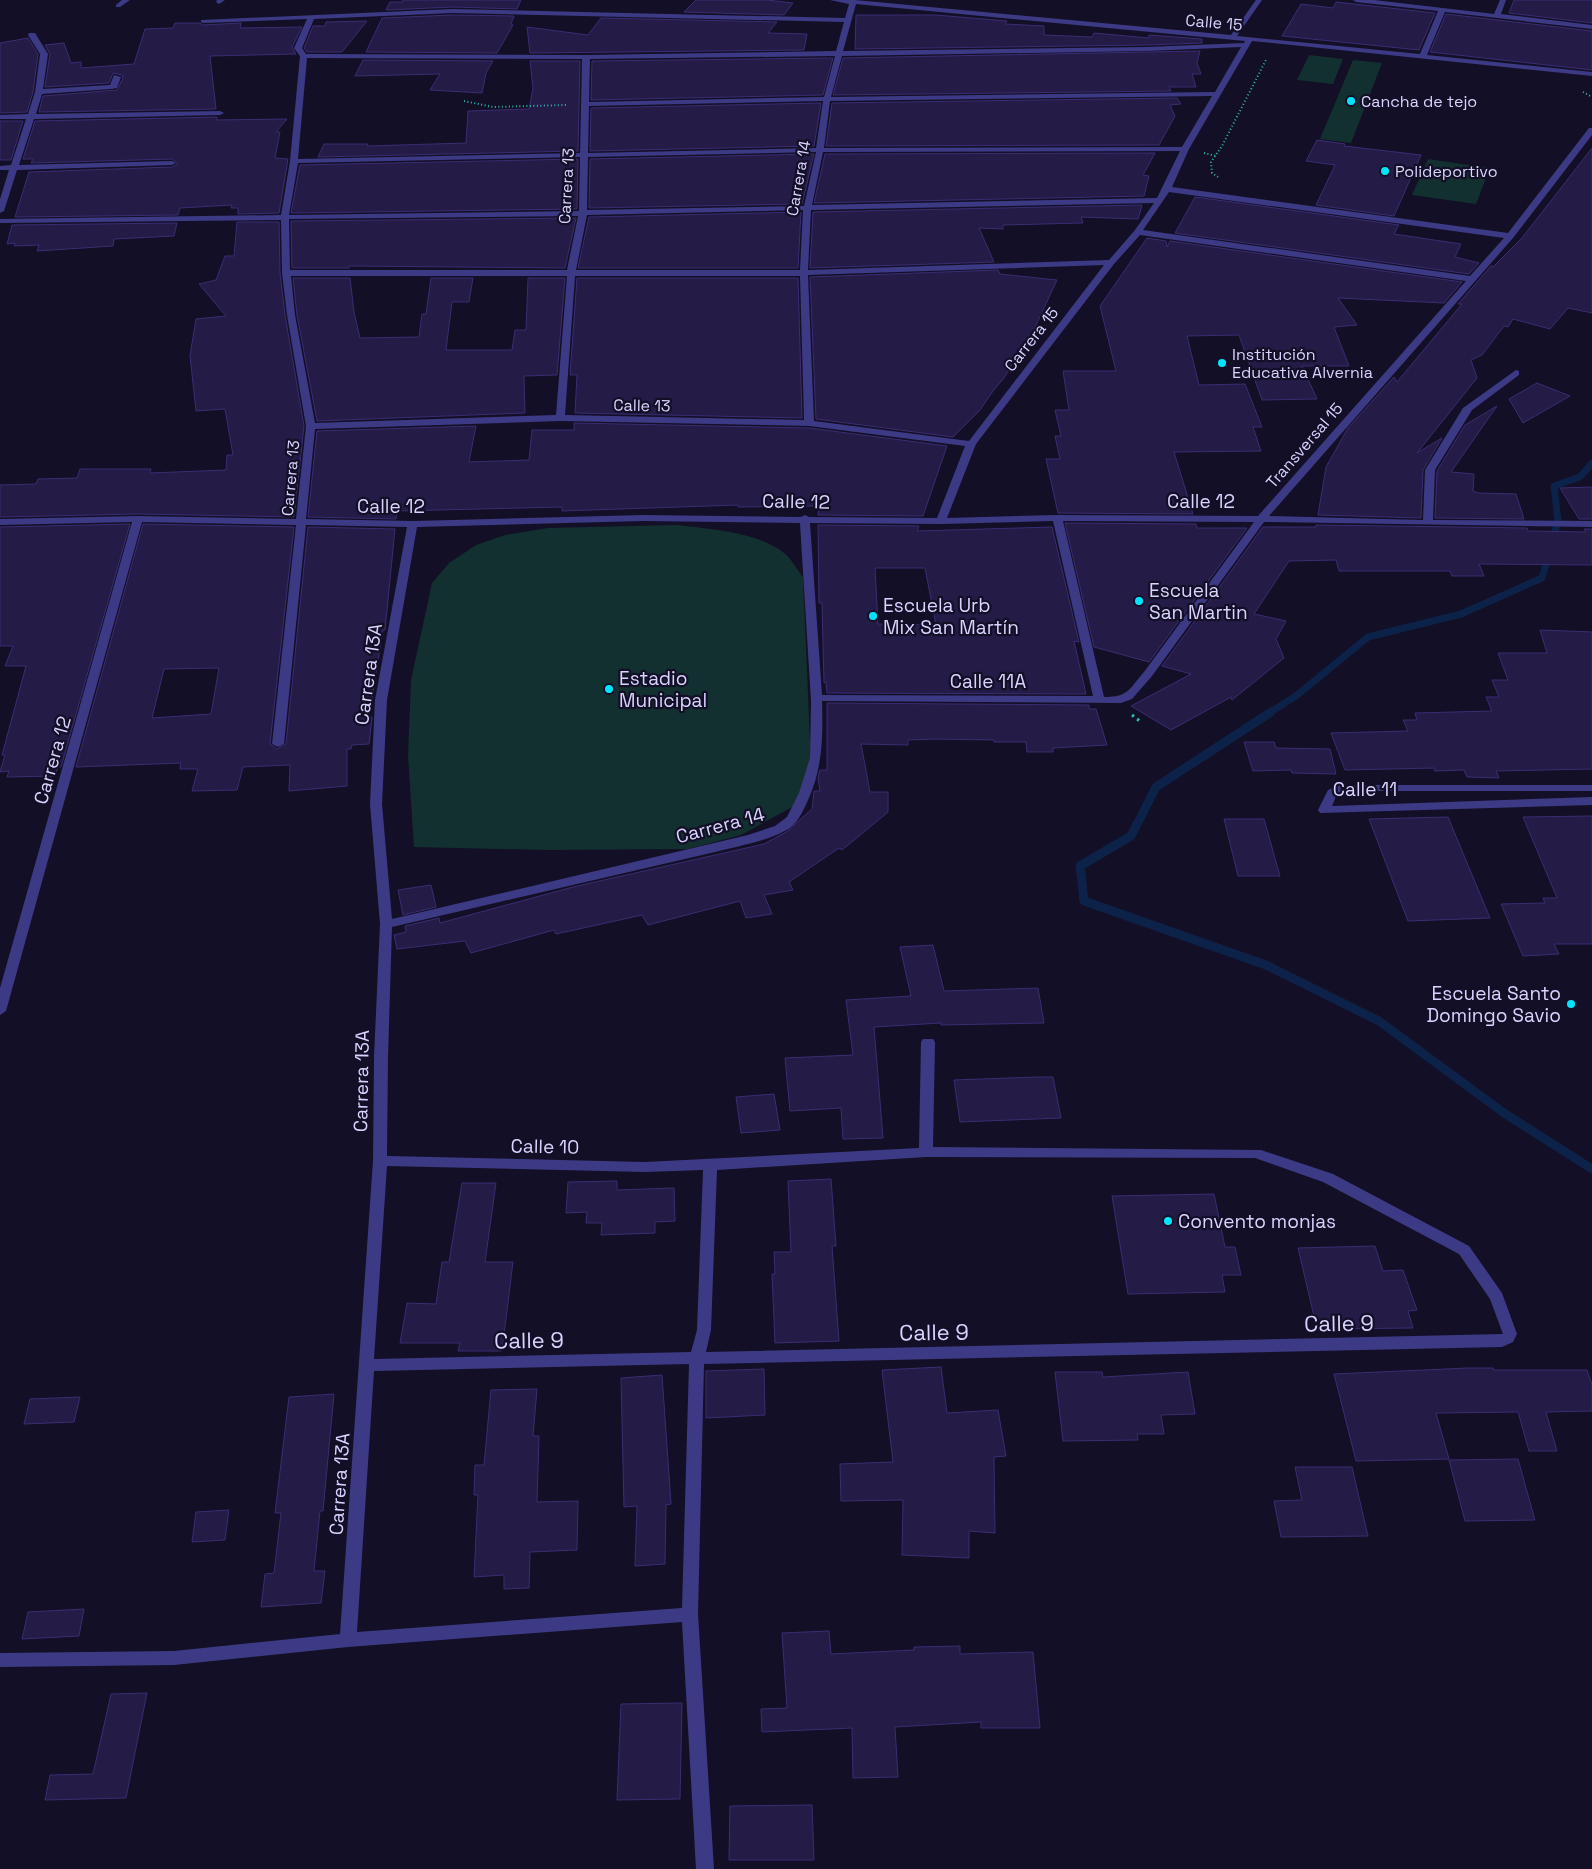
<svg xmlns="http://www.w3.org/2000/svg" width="1592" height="1869" font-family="'Space Grotesk',sans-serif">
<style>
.green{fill:#12302f}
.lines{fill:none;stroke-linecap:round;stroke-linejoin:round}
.stream-far1{stroke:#0c2248;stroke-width:7}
.stream{stroke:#0c2248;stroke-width:9}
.building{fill:#241b47;stroke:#3b2d73;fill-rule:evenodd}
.path-far1{stroke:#2fb8b0;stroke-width:2;stroke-dasharray:1 2.5;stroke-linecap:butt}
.path{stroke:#2fb8b0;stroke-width:3;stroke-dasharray:2.5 4;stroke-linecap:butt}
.minor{fill:#3d3a85;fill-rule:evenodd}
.poi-dot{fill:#00e5ff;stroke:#130f26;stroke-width:2}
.labels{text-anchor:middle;stroke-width:4.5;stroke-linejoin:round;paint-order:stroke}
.far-street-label{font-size:16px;fill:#d9d4ff;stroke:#130f26}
.far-poi-label{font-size:16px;fill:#d9d4ff;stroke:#130f26;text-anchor:start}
.street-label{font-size:19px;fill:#d9d4ff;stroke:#130f26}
.poi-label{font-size:19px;fill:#d9d4ff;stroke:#130f26;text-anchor:start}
.near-street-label{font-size:22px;fill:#d9d4ff;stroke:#130f26}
</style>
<rect width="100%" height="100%" fill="#130f26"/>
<g class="green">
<path d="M 1309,55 L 1343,59 L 1333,84 L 1297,80 Z"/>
<path d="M 1353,60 L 1382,63 L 1351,143 L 1320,139 Z"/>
<path d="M 1428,159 L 1490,168 L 1476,204 L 1412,195 Z"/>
<path d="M 677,525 C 709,529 758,532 784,553 C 792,559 797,570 803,577 L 811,765 L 796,805 L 741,835 L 688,849 L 548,850 L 414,847 L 408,755 L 411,680 L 432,583 L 449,563 L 476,545 L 505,535 L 548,528 Z"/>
</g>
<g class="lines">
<g class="stream-far1">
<path d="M 1552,542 L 1558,521 L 1554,486 L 1580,477 L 1592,463"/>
<path d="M 1269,713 L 1296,696 L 1368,637 L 1461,614 L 1542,578 L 1549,554"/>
</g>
<path class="stream" d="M 1271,712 L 1156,787 L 1131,836 L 1080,866 L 1084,901 L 1266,965 L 1379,1021 L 1504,1113 L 1592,1169"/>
</g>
<g class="building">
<path d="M 403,0 L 521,0 L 517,9 L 453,7 L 386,10 L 390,2 L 403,2 Z"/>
<path d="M 696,0 L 767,0 L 793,3 L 784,15 L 684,12 Z"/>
<path d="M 1514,0 L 1592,0 L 1592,23 L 1509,13 Z"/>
<path d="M 1336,2 L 1435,13 L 1419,50 L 1282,36 L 1301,4 L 1333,8 Z"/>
<path d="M 1446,14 L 1592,31 L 1592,70 L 1430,52 Z"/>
<path d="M 453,15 L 514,16 L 511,24 L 513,25 L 497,53 L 366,52 L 382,18 Z"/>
<path d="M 856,15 L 936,15 L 1007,21 L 1005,24 L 1044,26 L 1044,35 L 1092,37 L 1094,33 L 1149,38 L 1149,35 L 1202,39 L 1202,43 L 1147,45 L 855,49 Z"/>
<path d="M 601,18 L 777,22 L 768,33 L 807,34 L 804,50 L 530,53 L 527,27 L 588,35 Z"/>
<path d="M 367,21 L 342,52 L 307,52 L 304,48 L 313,26 L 325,26 L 326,22 Z"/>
<path d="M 175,23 L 200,23 L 203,25 L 241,23 L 240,28 L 302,27 L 292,47 L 296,54 L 210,56 L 216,109 L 39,112 L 43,96 L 117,90 L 123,78 L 122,75 L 113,73 L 109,83 L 45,87 L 50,54 L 45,45 L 64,43 L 71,63 L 81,62 L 81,68 L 134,64 L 145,29 L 173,28 Z"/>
<path d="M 28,38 L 38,54 L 33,92 L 27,112 L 0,113 L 0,43 Z"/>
<path d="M 1200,51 L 1197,63 L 1201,74 L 1192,74 L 1196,87 L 1169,87 L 1171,91 L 833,95 L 843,58 Z"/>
<path d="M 833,58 L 823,95 L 591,100 L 592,61 Z"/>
<path d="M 363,60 L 493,61 L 486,73 L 482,93 L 430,90 L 440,74 L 355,76 Z"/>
<path d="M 530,61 L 580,61 L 578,151 L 318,157 L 324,144 L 368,144 L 367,146 L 466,143 L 468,111 L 529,109 L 533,88 Z"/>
<path d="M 1177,98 L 1181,104 L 1170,105 L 1175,116 L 1159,145 L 826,146 L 832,103 Z"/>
<path d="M 821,103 L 814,146 L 590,151 L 591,108 Z"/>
<path d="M 217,117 L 217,120 L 287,119 L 276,132 L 280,132 L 275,158 L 288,159 L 279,213 L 238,214 L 238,208 L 231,208 L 232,205 L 180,208 L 178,215 L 15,217 L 29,172 L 172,167 L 178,164 L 172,159 L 31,163 L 33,159 L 23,159 L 35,121 Z"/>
<path d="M 0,121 L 23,121 L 11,160 L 0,160 Z"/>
<path d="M 1317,140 L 1345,144 L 1344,146 L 1421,155 L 1394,216 L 1316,205 L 1335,165 L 1306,161 Z"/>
<path d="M 1592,148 L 1592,313 L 1568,308 L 1550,329 L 1513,319 L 1508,327 L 1504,326 L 1482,355 L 1471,360 L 1477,378 L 1417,453 L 1442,438 L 1423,470 L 1421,518 L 1318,515 L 1326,467 L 1348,428 L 1394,377 L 1397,382 L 1462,304 L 1458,304 L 1491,266 L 1493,267 L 1522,238 Z"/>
<path d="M 1155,153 L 1143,175 L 1149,176 L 1144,196 L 814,203 L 825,154 Z"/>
<path d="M 814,154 L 802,204 L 589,208 L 590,159 Z"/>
<path d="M 578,159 L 577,209 L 291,213 L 300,165 Z"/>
<path d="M 1195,197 L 1399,225 L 1394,234 L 1461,244 L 1455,257 L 1479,263 L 1469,274 L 1175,233 Z"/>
<path d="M 1142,205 L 1138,219 L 1081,217 L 1083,223 L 1003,225 L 1003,229 L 979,228 L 994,262 L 810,268 L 813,212 Z"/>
<path d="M 801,212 L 798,268 L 578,268 L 589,217 Z"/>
<path d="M 576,218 L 565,268 L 349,266 L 349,268 L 292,268 L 291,221 Z"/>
<path d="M 237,222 L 279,222 L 280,273 L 285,315 L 304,426 L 294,517 L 138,514 L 0,517 L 0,485 L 36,484 L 38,479 L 77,478 L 80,469 L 151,469 L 150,473 L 226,470 L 227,455 L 233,455 L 225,409 L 196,411 L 190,356 L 196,319 L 226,316 L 199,284 L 216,280 L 225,256 L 234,256 Z"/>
<path d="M 177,223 L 174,236 L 114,239 L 113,246 L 37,251 L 39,245 L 14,246 L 15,243 L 7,244 L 12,225 Z"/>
<path d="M 1147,238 L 1166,241 L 1167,247 L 1170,241 L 1462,282 L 1444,303 L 1338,298 L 1357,325 L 1334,327 L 1349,366 L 1302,366 L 1317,399 L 1262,400 L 1239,335 L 1187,336 L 1199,385 L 1245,384 L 1262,427 L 1253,427 L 1261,451 L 1174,452 L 1193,514 L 1058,513 L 1046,459 L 1060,459 L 1055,436 L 1061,436 L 1055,410 L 1069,410 L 1063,371 L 1116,371 L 1100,306 Z"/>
<path d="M 998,270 L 1000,274 L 1057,280 L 1025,349 L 1021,349 L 1004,378 L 993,391 L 980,410 L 953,437 L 816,419 L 810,277 Z"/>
<path d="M 293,278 L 350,278 L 354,312 L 360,338 L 419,337 L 422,314 L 426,314 L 431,278 L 473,278 L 469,302 L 452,302 L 446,350 L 512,350 L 515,330 L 526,330 L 528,278 L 565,278 L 557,375 L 524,376 L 525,413 L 317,421 L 297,315 Z"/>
<path d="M 577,278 L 798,278 L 802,418 L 575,413 L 577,375 L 570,375 Z"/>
<path d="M 1537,383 L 1570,396 L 1523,423 L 1509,399 Z"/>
<path d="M 1497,406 L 1451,472 L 1474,474 L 1473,491 L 1478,493 L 1516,494 L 1524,519 L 1435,518 L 1437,471 L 1465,425 Z"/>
<path d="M 574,423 L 809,428 L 947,446 L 923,516 L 818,515 L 819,506 L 738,507 L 738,505 L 562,511 L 562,507 L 397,511 L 396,519 L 308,517 L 317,431 L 476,426 L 469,462 L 529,460 L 532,430 L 574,430 Z"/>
<path d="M 1592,487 L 1592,519 L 1579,519 L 1560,488 Z"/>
<path d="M 1065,523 L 1196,524 L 1197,528 L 1247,528 L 1149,662 L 1094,647 Z"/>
<path d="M 130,524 L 61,767 L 58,767 L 55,776 L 7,777 L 9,771 L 0,772 L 5,755 L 2,755 L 26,666 L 5,666 L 13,646 L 0,646 L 0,527 Z"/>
<path d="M 143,524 L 294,527 L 270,744 L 277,749 L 286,744 L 308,527 L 395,529 L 385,630 L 383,630 L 369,717 L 372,717 L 369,744 L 352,745 L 351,749 L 347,749 L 347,786 L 289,791 L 290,765 L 243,767 L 237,790 L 192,791 L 198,769 L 180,769 L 181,763 L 76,767 ZM 219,668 L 211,714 L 152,718 L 164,669 Z"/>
<path d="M 818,525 L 919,526 L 917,531 L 1052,527 L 1079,642 L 1074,641 L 1086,694 L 827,693 L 826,682 L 824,683 L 822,603 L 819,603 ZM 875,568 L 925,568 L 936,625 L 878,624 Z"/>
<path d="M 1316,525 L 1527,528 L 1528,531 L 1586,532 L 1584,529 L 1592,529 L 1592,565 L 1479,564 L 1484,576 L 1452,576 L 1450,571 L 1339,571 L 1336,560 L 1289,561 L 1254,614 L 1286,621 L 1276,639 L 1284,658 L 1232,700 L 1231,697 L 1171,730 L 1131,706 L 1191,674 L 1162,666 L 1263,527 L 1316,527 Z"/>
<path d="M 1540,630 L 1592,632 L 1592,769 L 1496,771 L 1499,778 L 1467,777 L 1464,770 L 1435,771 L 1434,768 L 1345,770 L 1331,733 L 1408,731 L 1403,720 L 1417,720 L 1415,713 L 1492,711 L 1486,697 L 1499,697 L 1492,680 L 1508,680 L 1498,653 L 1547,653 Z"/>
<path d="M 827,703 L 1089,705 L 1089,709 L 1096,709 L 1107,745 L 1053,748 L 1053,752 L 1027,752 L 1026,742 L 994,742 L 994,740 L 935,739 L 908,740 L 908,745 L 861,744 L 870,792 L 888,792 L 888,812 L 842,850 L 839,848 L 789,882 L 793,890 L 764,895 L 772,914 L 746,918 L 740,901 L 648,925 L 642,915 L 556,934 L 554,930 L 471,953 L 465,941 L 397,949 L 394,935 L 406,932 L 405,926 L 439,918 L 440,923 L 573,887 L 764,844 L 786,832 L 812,809 L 814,791 L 820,791 L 818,778 L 820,770 L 827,770 Z"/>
<path d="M 1244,742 L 1274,742 L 1276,748 L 1330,749 L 1336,774 L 1292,773 L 1291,770 L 1253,771 Z"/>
<path d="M 1592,816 L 1592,944 L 1554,944 L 1559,954 L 1523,956 L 1501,904 L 1545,903 L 1543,898 L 1557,898 L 1523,817 Z"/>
<path d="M 1448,817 L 1490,918 L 1408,921 L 1369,819 Z"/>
<path d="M 1224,819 L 1264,819 L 1280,876 L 1238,876 Z"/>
<path d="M 431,885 L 436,907 L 403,915 L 398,890 Z"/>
<path d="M 933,945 L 944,991 L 1038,988 L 1044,1023 L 941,1025 L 941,1023 L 874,1027 L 883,1138 L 843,1139 L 841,1108 L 790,1111 L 785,1058 L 853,1055 L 846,1000 L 911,996 L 900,947 Z"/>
<path d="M 1037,1077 L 1053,1077 L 1061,1118 L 960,1122 L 954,1080 Z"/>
<path d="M 774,1094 L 780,1130 L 741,1133 L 736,1097 Z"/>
<path d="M 831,1179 L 836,1246 L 832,1246 L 839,1341 L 775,1343 L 772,1274 L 775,1274 L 774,1252 L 791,1252 L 788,1181 Z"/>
<path d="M 617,1181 L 617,1190 L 674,1188 L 675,1221 L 655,1222 L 655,1233 L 601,1235 L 602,1223 L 586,1223 L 587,1212 L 566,1213 L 568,1182 Z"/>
<path d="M 462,1183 L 496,1183 L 485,1262 L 513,1262 L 502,1351 L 458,1351 L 460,1343 L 400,1343 L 407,1303 L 436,1304 L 442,1262 L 449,1262 Z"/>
<path d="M 1214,1194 L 1225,1247 L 1235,1247 L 1241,1275 L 1222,1275 L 1225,1292 L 1128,1294 L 1112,1196 Z"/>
<path d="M 1375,1246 L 1383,1271 L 1403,1270 L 1417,1310 L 1408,1311 L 1413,1328 L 1317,1329 L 1298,1248 Z"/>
<path d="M 941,1367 L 947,1413 L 998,1410 L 1006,1456 L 994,1457 L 995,1533 L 969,1531 L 969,1558 L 902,1555 L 903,1500 L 841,1501 L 840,1464 L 893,1462 L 882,1370 Z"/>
<path d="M 1468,1368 L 1493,1368 L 1494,1370 L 1587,1370 L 1592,1385 L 1592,1411 L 1546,1412 L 1557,1451 L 1529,1451 L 1518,1412 L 1436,1413 L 1449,1459 L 1356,1461 L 1334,1374 Z"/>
<path d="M 764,1369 L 765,1415 L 706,1418 L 706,1371 Z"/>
<path d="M 1055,1372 L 1102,1372 L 1103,1377 L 1188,1372 L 1195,1414 L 1161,1415 L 1164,1434 L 1137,1434 L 1138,1440 L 1063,1441 Z"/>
<path d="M 662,1375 L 671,1504 L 666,1505 L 665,1564 L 635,1566 L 637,1506 L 624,1507 L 621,1378 Z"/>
<path d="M 537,1389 L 533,1436 L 539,1436 L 537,1502 L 578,1501 L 577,1550 L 530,1552 L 529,1588 L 504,1589 L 504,1575 L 474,1577 L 478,1495 L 474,1495 L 475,1465 L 484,1465 L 491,1390 Z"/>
<path d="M 334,1394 L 323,1511 L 320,1511 L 314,1571 L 325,1571 L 321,1603 L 261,1607 L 265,1574 L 274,1573 L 281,1513 L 275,1513 L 289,1397 Z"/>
<path d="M 80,1397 L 74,1422 L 24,1424 L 30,1399 Z"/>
<path d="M 1518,1459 L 1535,1520 L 1465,1521 L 1449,1460 Z"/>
<path d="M 1295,1467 L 1352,1467 L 1368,1536 L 1281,1537 L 1274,1501 L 1302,1500 Z"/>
<path d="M 229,1510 L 225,1540 L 192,1542 L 196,1512 Z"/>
<path d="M 84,1609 L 79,1636 L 22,1639 L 28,1612 Z"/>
<path d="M 829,1631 L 831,1654 L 914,1650 L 914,1647 L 960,1646 L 960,1654 L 1033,1652 L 1040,1728 L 981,1728 L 981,1722 L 895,1727 L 898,1777 L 853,1778 L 852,1728 L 762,1732 L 761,1709 L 787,1708 L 782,1633 Z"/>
<path d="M 147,1693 L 126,1798 L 45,1800 L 50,1775 L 93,1774 L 111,1694 Z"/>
<path d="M 682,1703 L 680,1799 L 617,1800 L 621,1704 Z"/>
<path d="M 812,1805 L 814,1860 L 729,1860 L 730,1806 Z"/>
</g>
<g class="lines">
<g class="path-far1">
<path d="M 1583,92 L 1592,97"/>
<path d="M 464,101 L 493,107 L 566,105"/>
<path d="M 1204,153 L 1216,156"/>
<path d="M 1218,177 L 1212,173 L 1211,162 L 1222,146 L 1267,58"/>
</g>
<path class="path" d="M 1132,715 L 1141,722"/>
<g class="minor">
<path d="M 122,0 L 130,0 L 120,7 L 116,7 L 116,5 Z"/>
<path d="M 217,0 L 225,0 L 219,4 L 216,2 Z"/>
<path d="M 830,0 L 855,0 L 1231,35 L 1256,0 L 1262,0 L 1237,36 L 1420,54 L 1438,11 L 1356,2 L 1353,0 L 1374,0 L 1494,14 L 1500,0 L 1506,0 L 1501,14 L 1592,25 L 1592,29 L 1445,12 L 1427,55 L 1592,72 L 1592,76 L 1252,41 L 1189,149 L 1172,187 L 1508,233 L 1589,128 L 1592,128 L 1592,135 L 1513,238 L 1269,516 L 1423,520 L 1425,470 L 1463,408 L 1516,370 L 1519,371 L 1519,375 L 1472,410 L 1435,470 L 1433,520 L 1592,521 L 1592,527 L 1264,522 L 1152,676 L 1132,699 L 1121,703 L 822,701 C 823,736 823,767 808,800 C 804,809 799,820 792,826 C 775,840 737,846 715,852 L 392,927 L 388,1057 L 387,1156 L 645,1162 L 919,1148 L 921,1042 L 923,1039 L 933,1039 L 935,1042 L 933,1147 L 1261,1150 L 1333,1174 L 1469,1246 L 1502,1293 L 1517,1334 L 1513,1342 L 1502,1347 L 704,1364 L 698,1614 L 714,1869 L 696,1869 L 682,1622 L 348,1647 L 174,1665 L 0,1667 L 0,1653 L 174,1651 L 340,1634 L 373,1161 L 374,1057 L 380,924 L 370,804 L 375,700 L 407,527 L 306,525 L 284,744 L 278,747 L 272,744 L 296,525 L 142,522 L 6,1011 L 0,1015 L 0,988 L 132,522 L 0,525 L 0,519 L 138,516 L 296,519 L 306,426 L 287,315 L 282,273 L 281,220 L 0,223 L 0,219 L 281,215 L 290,161 L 300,56 L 294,48 L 307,19 L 203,23 L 201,22 L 201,20 L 453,9 L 845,18 L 849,4 ZM 856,4 L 1245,41 L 1244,43 L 1147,47 L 843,51 ZM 453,13 L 844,22 L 836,51 L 586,55 L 306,54 L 302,48 L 314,19 ZM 1241,47 L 1215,92 L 831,97 L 842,56 L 1147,51 ZM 835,56 L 824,97 L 589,102 L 590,59 ZM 307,58 L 582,59 L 580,153 L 298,159 ZM 1212,96 L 1182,147 L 824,148 L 830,101 ZM 823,101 L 816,148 L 588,153 L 589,106 ZM 1180,151 L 1157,198 L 812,205 L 823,152 ZM 816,152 L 804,206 L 587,210 L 588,157 ZM 580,157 L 579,211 L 289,215 L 298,163 ZM 1169,192 L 1504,238 L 1470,276 L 1143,230 ZM 1154,203 L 1135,230 L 1109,260 L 808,270 L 811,210 ZM 803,210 L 800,270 L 576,270 L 587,215 ZM 578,216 L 567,270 L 290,270 L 289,219 ZM 1140,235 L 1466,281 L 1258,516 L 1057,515 L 947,518 L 976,444 L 1114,264 ZM 1104,265 L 969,441 L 814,421 L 808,275 ZM 291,276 L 567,276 L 556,415 L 315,423 L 295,315 ZM 575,276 L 800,276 L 804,420 L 565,415 ZM 560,421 L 809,426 L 965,446 L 937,518 L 809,517 L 805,515 L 801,517 L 643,515 L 413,521 L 306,519 L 315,429 ZM 643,521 L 800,523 L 811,701 L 810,758 L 799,793 L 787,817 L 775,826 L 748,835 L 392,919 L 382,804 L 387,700 L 417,527 ZM 1053,521 L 1093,696 L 822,695 L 810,523 L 941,524 ZM 1063,521 L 1254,522 L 1144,672 C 1129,689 1129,697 1104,697 ZM 926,1157 L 1255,1158 L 1323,1182 L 1459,1254 L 1490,1299 L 1503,1334 L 706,1352 L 711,1330 L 717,1170 ZM 387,1166 L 645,1172 L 703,1170 L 697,1330 L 691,1352 L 374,1359 ZM 689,1364 L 682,1608 L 357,1632 L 374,1371 Z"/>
<path d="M 29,33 L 35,33 L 48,54 L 43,89 L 110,85 L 114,75 L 121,77 L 117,88 L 111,89 L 42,94 L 36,114 L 220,111 L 224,113 L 220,115 L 34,119 L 19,165 L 172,161 L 176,163 L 172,165 L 17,170 L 4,211 L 0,213 L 0,199 L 9,170 L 0,170 L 0,166 L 11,165 L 26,119 L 0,119 L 0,115 L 28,114 L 35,92 L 40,54 L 28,35 Z"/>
<path d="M 1340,785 L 1592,785 L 1592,791 L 1342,791 L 1337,794 L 1332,806 L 1592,797 L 1592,805 L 1320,813 L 1318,810 L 1328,790 Z"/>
</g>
</g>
<g class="poi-dot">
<circle cx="1351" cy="101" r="5"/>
<circle cx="1385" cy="171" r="5"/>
<circle cx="1222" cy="363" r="5"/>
<circle cx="1139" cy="601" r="5"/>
<circle cx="873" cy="616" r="5"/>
<circle cx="609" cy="689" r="5"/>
<circle cx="1571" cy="1004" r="5"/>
<circle cx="1168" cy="1221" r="5"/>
</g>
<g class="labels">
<g class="far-street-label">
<text transform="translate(1214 22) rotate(5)" y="6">Calle 15</text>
<text transform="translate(798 178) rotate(-80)" y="6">Carrera 14</text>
<text transform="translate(566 186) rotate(-87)" y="6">Carrera 13</text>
<text transform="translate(1031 339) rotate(-52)" y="6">Carrera 15</text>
<text transform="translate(642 405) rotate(1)" y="6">Calle 13</text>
<text transform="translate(1304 445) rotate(-49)" y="6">Transversal 15</text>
<text transform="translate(290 478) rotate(-85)" y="6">Carrera 13</text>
</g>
<g class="far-poi-label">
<text x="1361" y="107">Cancha de tejo</text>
<text x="1395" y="177">Polideportivo</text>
<text x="1232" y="360">Institución<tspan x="1232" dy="18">Educativa Alvernia</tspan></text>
</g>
<g class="street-label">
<text transform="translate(796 501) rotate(1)" y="7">Calle 12</text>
<text x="1201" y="508">Calle 12</text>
<text x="391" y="513">Calle 12</text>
<text transform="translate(368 674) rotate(-82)" y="7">Carrera 13A</text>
<text x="988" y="688">Calle 11A</text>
<text transform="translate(52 760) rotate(-74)" y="7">Carrera 12</text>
<text x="1365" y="796">Calle 11</text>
<text transform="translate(720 825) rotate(-15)" y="7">Carrera 14</text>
<text transform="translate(361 1081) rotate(-89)" y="7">Carrera 13A</text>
<text transform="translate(545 1146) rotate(1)" y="7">Calle 10</text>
<text transform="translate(339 1484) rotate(-86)" y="7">Carrera 13A</text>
</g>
<g class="poi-label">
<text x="1149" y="597">Escuela<tspan x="1149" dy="22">San Martin</tspan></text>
<text x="883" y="612">Escuela Urb<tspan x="883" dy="22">Mix San Martín</tspan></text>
<text x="619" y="685">Estadio<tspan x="619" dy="22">Municipal</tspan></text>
<text x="1561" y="1000" text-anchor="end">Escuela Santo<tspan x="1561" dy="22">Domingo Savio</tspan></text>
<text x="1178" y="1228">Convento monjas</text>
</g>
<g class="near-street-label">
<text transform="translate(1339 1323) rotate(-1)" y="8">Calle 9</text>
<text transform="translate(934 1332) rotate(-1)" y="8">Calle 9</text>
<text transform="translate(529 1340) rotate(-1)" y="8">Calle 9</text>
</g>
</g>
</svg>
